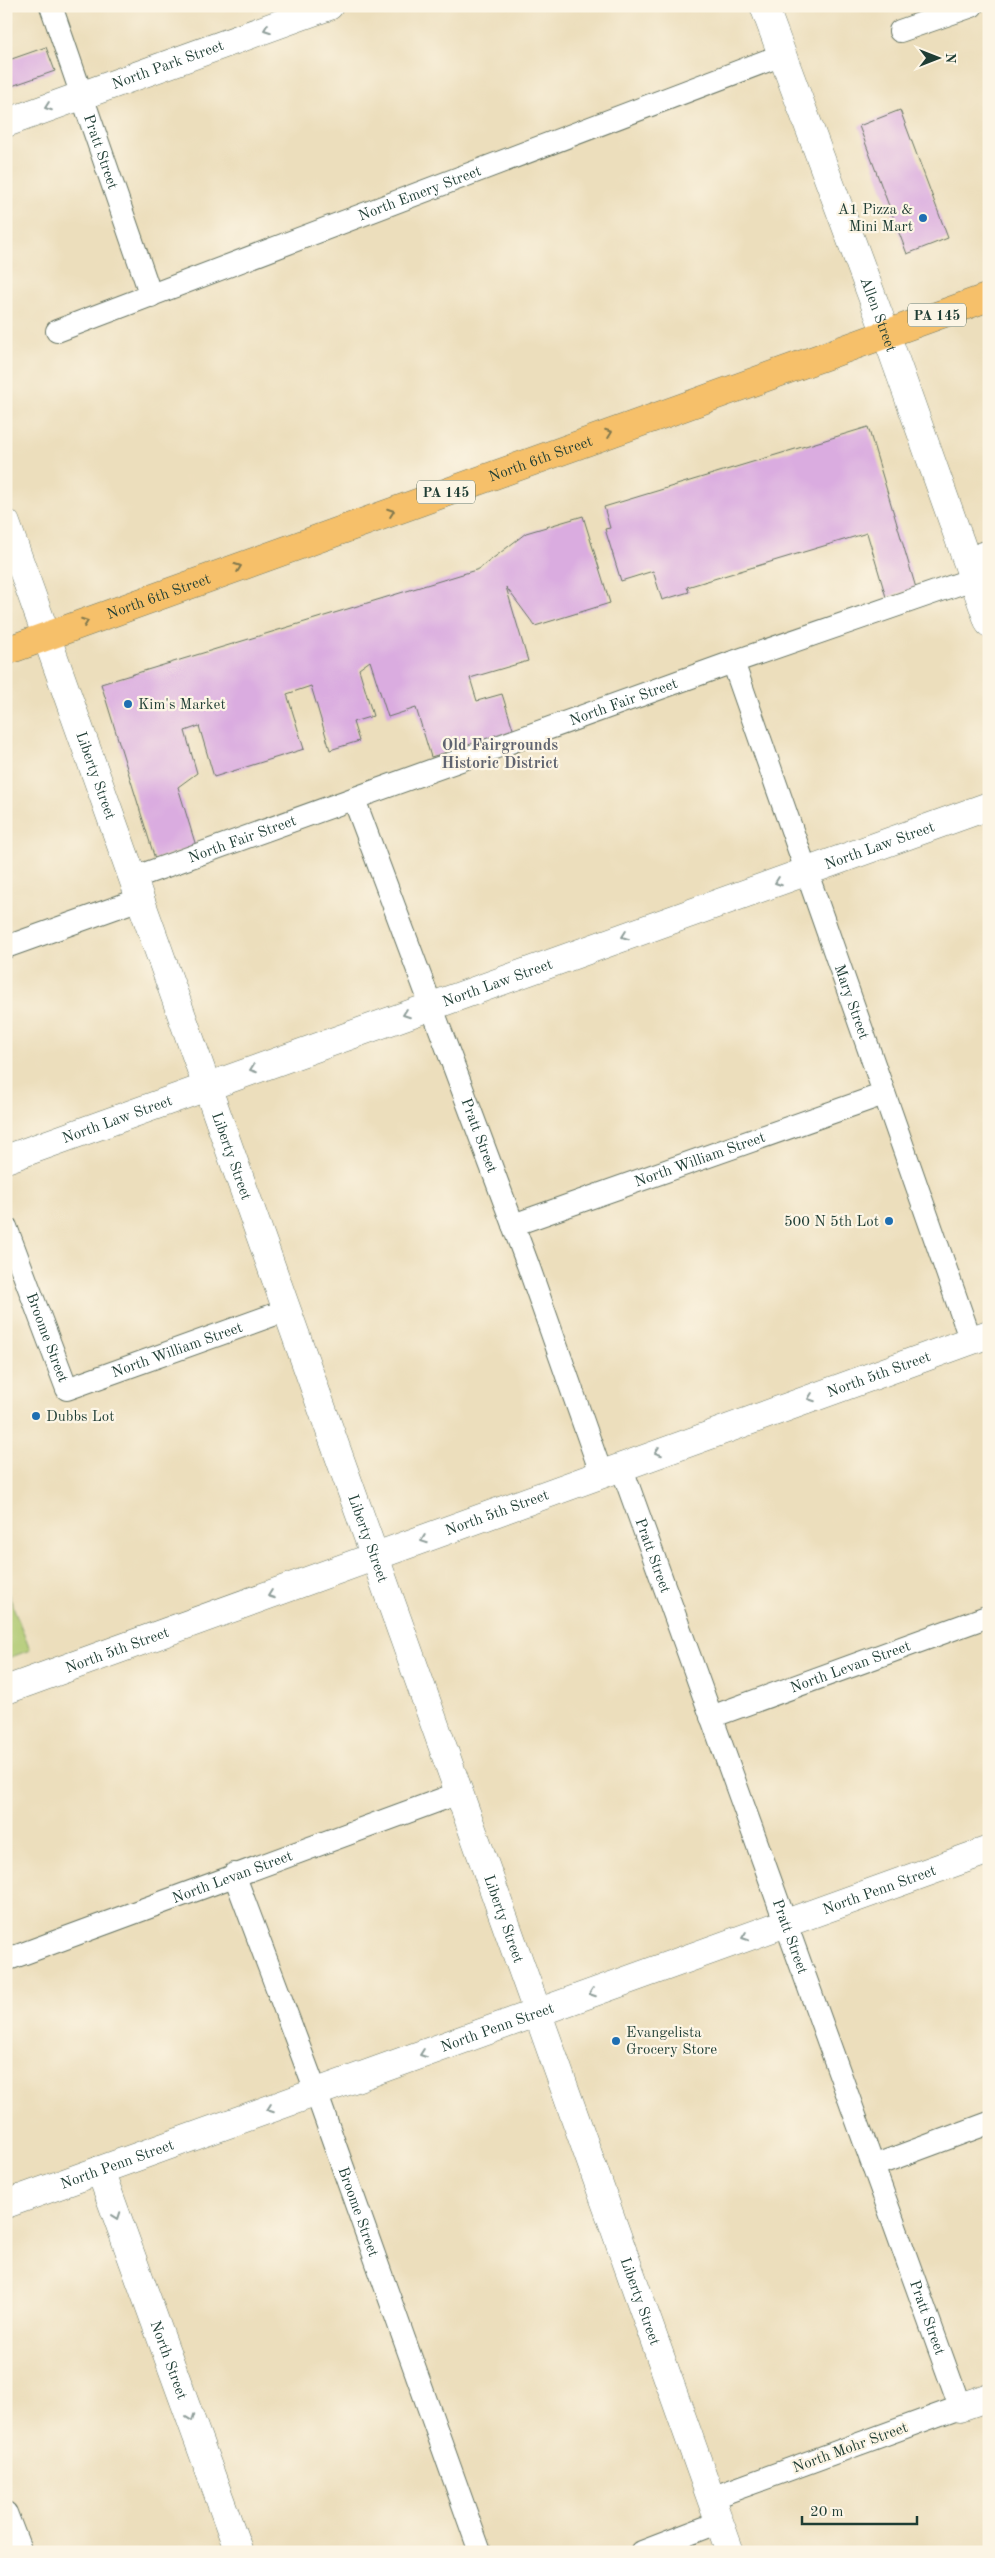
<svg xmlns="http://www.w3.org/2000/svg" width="995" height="2558" font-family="'Old Standard TT',serif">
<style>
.green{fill:#adc86f;stroke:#668252}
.building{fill:#daace0}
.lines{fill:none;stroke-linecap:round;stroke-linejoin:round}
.service-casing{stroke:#677564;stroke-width:24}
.minor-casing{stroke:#677564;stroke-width:29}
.tertiary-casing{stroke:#677564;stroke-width:29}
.primary-casing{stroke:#677564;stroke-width:29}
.service{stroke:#fff;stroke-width:22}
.minor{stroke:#fff;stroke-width:28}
.tertiary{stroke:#fff;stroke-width:28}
.primary{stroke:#f6c06b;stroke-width:28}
.oneway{stroke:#8f9e9a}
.oneway2{stroke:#80784d}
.poi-dot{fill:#1f6fb2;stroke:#fcf5e5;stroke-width:2}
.labels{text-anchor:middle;stroke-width:4.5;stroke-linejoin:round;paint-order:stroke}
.shield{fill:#fcf5e5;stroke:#617469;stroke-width:1}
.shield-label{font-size:14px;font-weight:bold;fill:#1f3d34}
.street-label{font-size:15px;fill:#1f3d34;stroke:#fcf5e5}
.poi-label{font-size:15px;fill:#1f3d34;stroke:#fcf5e5;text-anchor:start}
.neighbourhood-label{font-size:16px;font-weight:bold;fill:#606470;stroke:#fcf5e5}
</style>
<rect width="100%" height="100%" fill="#fcf5e5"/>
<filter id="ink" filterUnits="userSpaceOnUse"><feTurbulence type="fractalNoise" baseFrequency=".02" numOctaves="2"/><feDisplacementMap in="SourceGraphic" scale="10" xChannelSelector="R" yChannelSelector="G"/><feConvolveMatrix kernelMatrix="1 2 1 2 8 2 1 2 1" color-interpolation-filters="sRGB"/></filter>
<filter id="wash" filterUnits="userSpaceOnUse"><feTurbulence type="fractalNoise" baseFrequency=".0096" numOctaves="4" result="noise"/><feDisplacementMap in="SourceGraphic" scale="20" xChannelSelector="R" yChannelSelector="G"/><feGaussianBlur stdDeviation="1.12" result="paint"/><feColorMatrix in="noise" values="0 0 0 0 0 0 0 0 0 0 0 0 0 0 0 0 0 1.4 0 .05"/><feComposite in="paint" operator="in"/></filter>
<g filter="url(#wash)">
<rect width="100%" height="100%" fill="#ecdebc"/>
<path class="green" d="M 6,1588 L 30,1650 L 6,1659 Z"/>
<g id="blocks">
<g class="building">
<path d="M 46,47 L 55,71 L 6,88 L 6,61 Z"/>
<path d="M 900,110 L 948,238 L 907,254 L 859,126 Z"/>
<path d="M 868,427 L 916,588 L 886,597 L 867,533 L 687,587 L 689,592 L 662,600 L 653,571 L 621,581 L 605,529 L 610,528 L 604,507 Z"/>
<path d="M 583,516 L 610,603 L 535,626 L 506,587 L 528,661 L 470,678 L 477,701 L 502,694 L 514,732 L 431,757 L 416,708 L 388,717 L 370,661 L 359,669 L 373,716 L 353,722 L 359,741 L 330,750 L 311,686 L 287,694 L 304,749 L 214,777 L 199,726 L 185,731 L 197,773 L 178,787 L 196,846 L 155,859 L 101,684 L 479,569 L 526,533 Z"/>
</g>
</g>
</g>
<g filter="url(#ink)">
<use href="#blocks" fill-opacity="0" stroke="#677564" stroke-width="1"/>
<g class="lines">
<g class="service-casing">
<g id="service">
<path id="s1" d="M 51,6 L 151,296"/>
<path d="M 900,31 L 972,6"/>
<path id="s2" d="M 57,331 L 782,55"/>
<path d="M 966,559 L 989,551"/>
<path id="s3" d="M 733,662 L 971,1341"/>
<path id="s4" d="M 354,799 L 528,1265 L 601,1473"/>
<path id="s5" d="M 133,878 L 733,662 L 973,579"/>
<path d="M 6,947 L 140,899"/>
<path id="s6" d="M 513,1225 L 884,1094"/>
<path id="s7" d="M 6,1227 L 67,1389 L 287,1310"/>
<path id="s8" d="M 621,1466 L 960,2407 L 711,2498"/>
<path id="s9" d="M 711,1717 L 989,1616"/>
<path id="s10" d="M 234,1874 L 316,2092 L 480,2552"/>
<path id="s11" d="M 6,1960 L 459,1793"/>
<path d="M 873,2166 L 989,2123"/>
<path d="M 6,2513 L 21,2552"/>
<path d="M 642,2552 L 720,2522"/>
</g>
</g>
<g class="minor-casing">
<g id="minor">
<path id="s12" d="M 6,123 L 329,6"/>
<path id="s13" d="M 6,523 L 730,2552"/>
<path id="s14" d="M 6,1159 L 989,806"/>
<path id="s15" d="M 6,1690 L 989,1334"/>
<path id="s16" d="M 100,2170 L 239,2552"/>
<path id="s17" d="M 6,2204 L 989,1850"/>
<path d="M 960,2407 L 989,2397"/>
</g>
</g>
<g class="tertiary-casing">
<g id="tertiary">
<path id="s18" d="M 764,6 L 886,334 L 989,623"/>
</g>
</g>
<g class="primary-casing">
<g id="primary">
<path id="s19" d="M 6,651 L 989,297"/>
</g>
</g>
<use href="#service" class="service"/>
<use href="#minor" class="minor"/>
<use href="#tertiary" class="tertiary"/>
<use href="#primary" class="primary"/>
</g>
<defs><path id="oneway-chevron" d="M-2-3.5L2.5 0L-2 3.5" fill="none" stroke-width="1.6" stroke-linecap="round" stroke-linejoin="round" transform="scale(1.25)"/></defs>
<g class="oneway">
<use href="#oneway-chevron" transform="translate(267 29) rotate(160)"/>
<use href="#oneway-chevron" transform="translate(48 107) rotate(160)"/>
<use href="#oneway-chevron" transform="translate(778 882) rotate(160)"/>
<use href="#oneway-chevron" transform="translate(625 936) rotate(160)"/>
<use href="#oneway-chevron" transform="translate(406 1014) rotate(160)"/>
<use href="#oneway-chevron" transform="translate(253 1069) rotate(160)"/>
<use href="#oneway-chevron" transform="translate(811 1398) rotate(160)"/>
<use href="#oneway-chevron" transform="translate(658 1452) rotate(160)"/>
<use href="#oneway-chevron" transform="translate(424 1540) rotate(159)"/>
<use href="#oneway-chevron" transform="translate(271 1595) rotate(160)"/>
<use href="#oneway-chevron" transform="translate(745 1937) rotate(160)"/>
<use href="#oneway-chevron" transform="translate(592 1993) rotate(160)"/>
<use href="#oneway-chevron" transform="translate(423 2054) rotate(160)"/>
<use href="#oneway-chevron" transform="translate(270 2109) rotate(160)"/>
<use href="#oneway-chevron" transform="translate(117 2216) rotate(70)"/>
<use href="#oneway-chevron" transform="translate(191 2418) rotate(70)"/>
</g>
<g class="oneway2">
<use href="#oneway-chevron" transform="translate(609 433) rotate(-20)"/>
<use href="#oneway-chevron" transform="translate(391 512) rotate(-20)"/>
<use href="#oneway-chevron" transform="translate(238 567) rotate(-20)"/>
<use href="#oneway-chevron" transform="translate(85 622) rotate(-20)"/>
</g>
</g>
<g class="poi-dot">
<circle cx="923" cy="218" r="5"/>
<circle cx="128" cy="704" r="5"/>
<circle cx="889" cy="1221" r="5"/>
<circle cx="36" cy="1416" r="5"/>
<circle cx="616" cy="2041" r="5"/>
</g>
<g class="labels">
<g class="shield">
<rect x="908" y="303.5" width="58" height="23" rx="4"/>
<rect x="417" y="480.5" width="58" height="23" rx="4"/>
</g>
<g class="shield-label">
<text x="937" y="320">PA 145</text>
<text x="446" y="497">PA 145</text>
</g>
<g class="street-label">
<text dy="5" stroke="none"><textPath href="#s12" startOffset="172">North Park Street</textPath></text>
<text dy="5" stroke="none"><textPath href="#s1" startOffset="154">Pratt Street</textPath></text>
<text dy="5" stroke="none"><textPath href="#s2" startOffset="388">North Emery Street</textPath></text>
<text dy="5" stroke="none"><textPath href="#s18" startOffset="329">Allen Street</textPath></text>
<text dy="5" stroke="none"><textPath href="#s19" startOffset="568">North 6th Street</textPath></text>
<text dy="5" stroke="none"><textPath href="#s19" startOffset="162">North 6th Street</textPath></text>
<text dy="5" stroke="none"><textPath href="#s5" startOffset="521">North Fair Street</textPath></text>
<text dy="5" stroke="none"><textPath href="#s13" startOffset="268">Liberty Street</textPath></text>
<text dy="5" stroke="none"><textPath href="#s5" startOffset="116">North Fair Street</textPath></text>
<text dy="5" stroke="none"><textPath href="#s14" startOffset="928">North Law Street</textPath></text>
<text dy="5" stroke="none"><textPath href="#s14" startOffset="522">North Law Street</textPath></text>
<text dy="5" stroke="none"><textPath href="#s3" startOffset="360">Mary Street</textPath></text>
<text dy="5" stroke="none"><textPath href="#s14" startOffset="118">North Law Street</textPath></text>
<text dy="5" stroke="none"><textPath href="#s4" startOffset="359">Pratt Street</textPath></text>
<text dy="5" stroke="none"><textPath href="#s13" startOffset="672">Liberty Street</textPath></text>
<text dy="5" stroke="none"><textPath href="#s6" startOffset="198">North William Street</textPath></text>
<text dy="5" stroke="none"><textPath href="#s7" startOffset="118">Broome Street</textPath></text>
<text dy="5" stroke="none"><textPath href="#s7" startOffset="290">North William Street</textPath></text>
<text dy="5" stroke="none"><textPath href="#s15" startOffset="928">North 5th Street</textPath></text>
<text dy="5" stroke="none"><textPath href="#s15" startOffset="522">North 5th Street</textPath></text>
<text dy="5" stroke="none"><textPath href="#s13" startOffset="1078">Liberty Street</textPath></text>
<text dy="5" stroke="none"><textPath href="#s8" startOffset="95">Pratt Street</textPath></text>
<text dy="5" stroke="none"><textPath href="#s15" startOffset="118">North 5th Street</textPath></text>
<text dy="5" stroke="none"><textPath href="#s9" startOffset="148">North Levan Street</textPath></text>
<text dy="5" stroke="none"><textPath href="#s11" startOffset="241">North Levan Street</textPath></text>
<text dy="5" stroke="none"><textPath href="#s17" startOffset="928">North Penn Street</textPath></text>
<text dy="5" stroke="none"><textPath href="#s13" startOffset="1482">Liberty Street</textPath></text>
<text dy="5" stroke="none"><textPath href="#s8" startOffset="500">Pratt Street</textPath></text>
<text dy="5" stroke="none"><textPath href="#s17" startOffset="522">North Penn Street</textPath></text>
<text dy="5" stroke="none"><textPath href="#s17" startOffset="118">North Penn Street</textPath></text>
<text dy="5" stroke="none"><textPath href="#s10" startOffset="360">Broome Street</textPath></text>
<text dy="5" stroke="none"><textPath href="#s13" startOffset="1888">Liberty Street</textPath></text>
<text dy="5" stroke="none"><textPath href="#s8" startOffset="905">Pratt Street</textPath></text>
<text dy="5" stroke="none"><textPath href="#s16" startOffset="202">North Street</textPath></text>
<text transform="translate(850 2447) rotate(-20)" y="5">North Mohr Street</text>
</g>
<g class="poi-label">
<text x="913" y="214" text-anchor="end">A1 Pizza &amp;<tspan x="913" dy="17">Mini Mart</tspan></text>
<text x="138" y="709">Kim's Market</text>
<text x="879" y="1226" text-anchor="end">500 N 5th Lot</text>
<text x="46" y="1421">Dubbs Lot</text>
<text x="626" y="2037">Evangelista<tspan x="626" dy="17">Grocery Store</tspan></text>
</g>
<g class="neighbourhood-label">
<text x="500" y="750">Old Fairgrounds<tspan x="500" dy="18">Historic District</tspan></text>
</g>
</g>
<rect width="995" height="2558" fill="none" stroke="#fcf5e5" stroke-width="25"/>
<g transform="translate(938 58) rotate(90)" stroke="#fcf5e5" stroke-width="4" paint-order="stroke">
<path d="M0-4L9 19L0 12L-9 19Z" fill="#1f3d34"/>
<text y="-8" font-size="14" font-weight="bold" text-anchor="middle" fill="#1f3d34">N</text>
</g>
<path d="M802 2516v8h115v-8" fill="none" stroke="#1f3d34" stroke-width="2.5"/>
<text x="810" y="2516" font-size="15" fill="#1f3d34" stroke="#fcf5e5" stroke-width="4" paint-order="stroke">20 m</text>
</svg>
